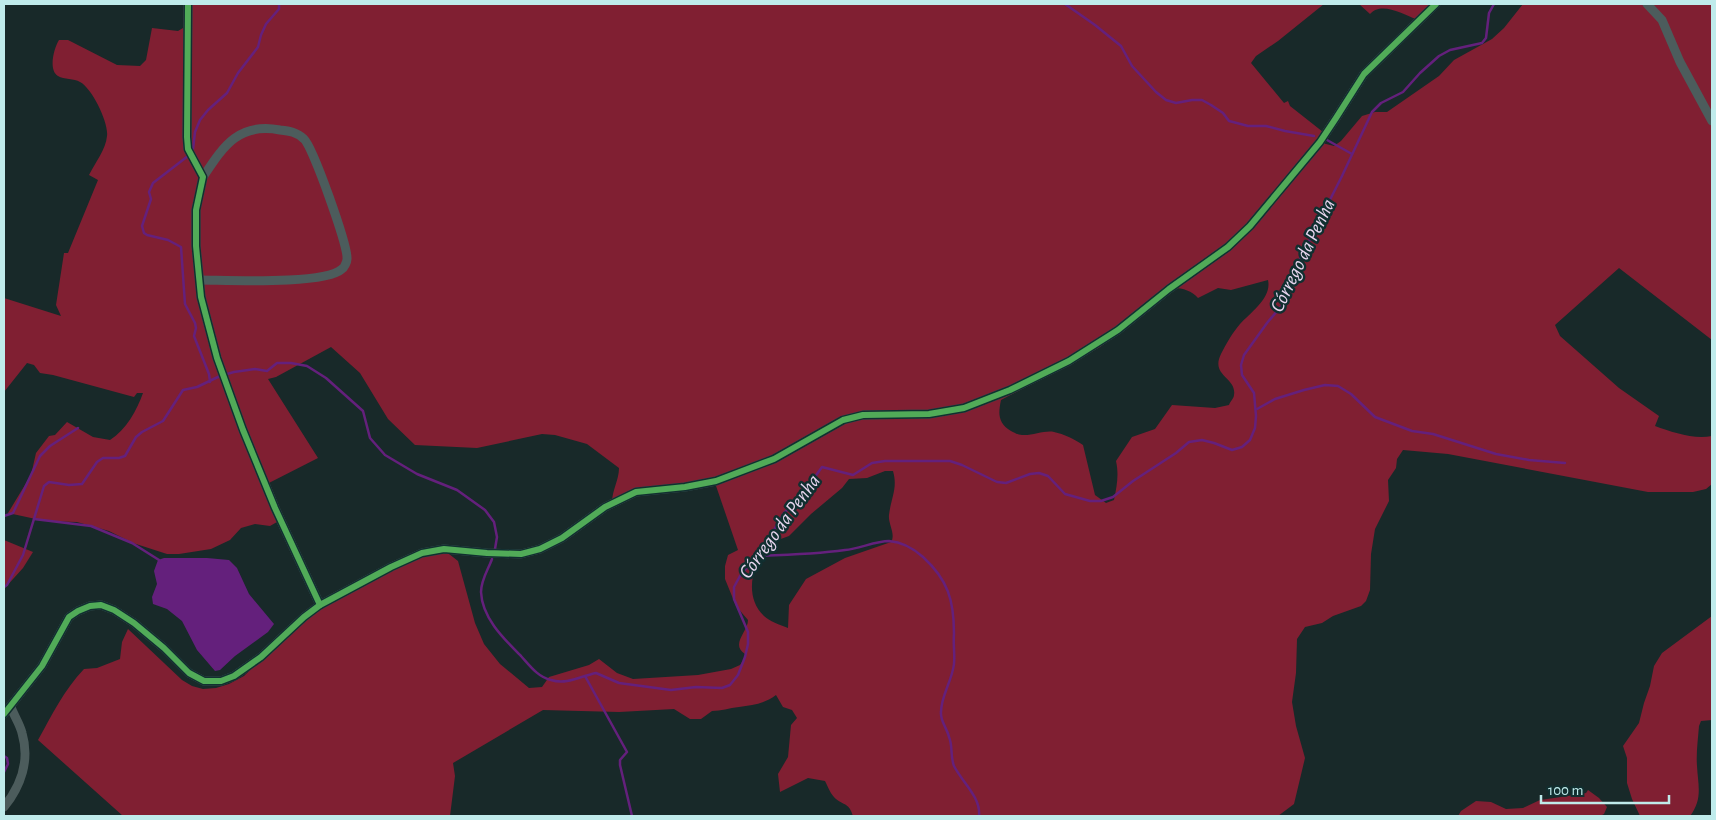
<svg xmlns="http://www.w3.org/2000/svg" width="1716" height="820" font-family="'Alegreya Sans',sans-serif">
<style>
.green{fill:#801f32;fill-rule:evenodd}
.water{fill:#64207c}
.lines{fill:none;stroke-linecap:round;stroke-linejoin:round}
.stream{stroke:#64207c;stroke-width:2.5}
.street{stroke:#4c5c5c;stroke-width:9}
.cycleway-casing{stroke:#112f30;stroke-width:9}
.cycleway{stroke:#51ab58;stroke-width:6}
.labels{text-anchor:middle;stroke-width:5;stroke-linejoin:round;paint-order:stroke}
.water-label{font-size:20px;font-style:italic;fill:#e8d6ef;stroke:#112f30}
</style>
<rect width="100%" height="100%" fill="#182929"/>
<g class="green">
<path d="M 184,4 L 1324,4 L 1278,41 L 1256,56 L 1251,63 L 1284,103 L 1288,101 L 1290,106 L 1323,132 L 1322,143 L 1334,146 L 1341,141 L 1362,116 L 1375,112 L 1387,112 L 1439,76 L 1454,60 L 1492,39 L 1504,28 L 1523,4 L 1712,4 L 1712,340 L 1619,268 L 1555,325 L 1560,336 L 1619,388 L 1659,416 L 1655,426 C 1672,432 1694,440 1712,436 L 1712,484 L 1706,489 L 1693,492 L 1648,492 L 1448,454 L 1403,450 L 1397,459 L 1396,468 L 1388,480 L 1389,501 L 1375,529 L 1371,554 L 1370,590 L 1366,601 L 1361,606 L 1333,616 L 1322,623 L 1305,627 L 1297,639 L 1296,673 L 1292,702 L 1296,726 L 1305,758 L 1294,804 L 1278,816 L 853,816 C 849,803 845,806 836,799 C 831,795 828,787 825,781 L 808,778 L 780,792 L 778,774 L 788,757 L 791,725 L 797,718 L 792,710 L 783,707 L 776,695 C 764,704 753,705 739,707 C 729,708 721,711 712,711 L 701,719 L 690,719 L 674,709 L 619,712 L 543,710 L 453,763 L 455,776 L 450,816 L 123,816 L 38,740 C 52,715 64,690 84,669 L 97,668 L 120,659 L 122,642 L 128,629 L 182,680 L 192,686 L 203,689 L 216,688 L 229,684 L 244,676 L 287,634 L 334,598 L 429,553 L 449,554 L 458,561 L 475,623 L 484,644 L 500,664 L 529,688 L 542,687 L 549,677 L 589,665 L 599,659 L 617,673 L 633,679 L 698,675 L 731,669 L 740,665 L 745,658 L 745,654 C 730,644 748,632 748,620 L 736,606 L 725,579 L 725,566 L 728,555 L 738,550 L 714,480 L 683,483 L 612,503 C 612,490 619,480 619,468 L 587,444 L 555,435 L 542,434 L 477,448 L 415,445 L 388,419 L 360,373 L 331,347 L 276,377 L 268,379 L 318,458 L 263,486 L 277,522 L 270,526 L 255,524 L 241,528 L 230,540 L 211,549 L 179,554 L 167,554 L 133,543 L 109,531 L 77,522 L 45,521 L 8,513 L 31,475 L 36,453 L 49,436 L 55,435 L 67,422 L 93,437 L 110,440 C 126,430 137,410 143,393 L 137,393 L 134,397 L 53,375 L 40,373 L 34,365 L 27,363 L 4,392 L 4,298 L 61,316 L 56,305 L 64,253 L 68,253 L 98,180 L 89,175 C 95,163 106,149 107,136 C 109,123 92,88 80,82 C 74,78 64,80 58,76 C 48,70 54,48 59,40 L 68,40 L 117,65 L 140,66 L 146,60 L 152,28 L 178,31 L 183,28 ZM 1268,280 C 1272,298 1251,312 1240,324 C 1233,332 1226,344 1221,354 C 1210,376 1237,377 1234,395 C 1234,398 1230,402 1229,405 L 1215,408 L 1172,405 L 1155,429 L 1132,437 L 1116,461 C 1119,474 1117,486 1114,500 L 1106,503 L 1095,495 L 1083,445 C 1074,439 1064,434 1054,432 C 1045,430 1032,436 1022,435 C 1018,435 1015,433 1011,431 C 998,423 998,414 1001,400 L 1100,347 L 1174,288 C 1183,288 1192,291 1198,298 L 1218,288 L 1231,290 ZM 885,471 L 893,471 C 898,488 891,498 889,515 C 888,524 896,534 891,542 L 845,558 L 806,579 L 789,605 L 788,628 C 780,625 769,621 764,616 C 743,596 753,564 767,544 L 789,536 L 811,514 L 842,488 L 849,479 L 867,478 Z"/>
<path d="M 1359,4 L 1432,4 L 1416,19 C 1403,14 1381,1 1370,14 Z"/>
<path d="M 4,540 L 33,552 L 23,568 L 4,589 Z"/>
<path d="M 1712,616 L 1712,720 L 1701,721 L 1699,726 C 1698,739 1696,753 1697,766 C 1698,785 1703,799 1690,816 L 1640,816 L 1632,799 L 1627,783 L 1627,758 L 1623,746 L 1639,723 L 1644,703 L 1650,686 L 1654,666 L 1662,653 Z"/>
<path d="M 1588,790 L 1599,798 L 1607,807 L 1604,814 L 1600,816 L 1458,816 L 1461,811 L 1476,801 L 1491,802 L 1506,809 L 1523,808 L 1540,800 L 1568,796 L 1586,793 Z"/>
</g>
<path class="water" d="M 164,558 L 207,558 L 229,560 L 237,568 L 249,594 L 274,624 L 268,632 L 235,656 L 220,670 L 215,671 L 197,650 L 182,621 L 167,609 L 153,604 L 152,597 L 157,584 L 154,571 L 158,560 Z"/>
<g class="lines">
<g class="stream">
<path d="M 1065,4 L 1095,25 L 1121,46 L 1132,66 L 1156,92 L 1166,100 L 1176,103 L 1192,100 L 1202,100 L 1211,105 L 1223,113 L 1229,121 L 1233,122 L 1248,126 L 1266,126 L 1285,131 L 1314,136"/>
<path d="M 1327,140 L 1352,154"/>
<path d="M 193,149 L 195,132 L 200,120 L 208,110 L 227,93 L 238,73 L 258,47 L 261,35 L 266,24 L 279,9 L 279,4"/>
<path d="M 188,156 L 153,183 L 149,192 L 151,199 L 142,226 L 144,233 L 147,235 L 168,240 L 181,247 L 185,304 L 195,323 L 196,328 L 194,336 L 209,374 L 210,382"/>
<path d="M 1257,409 L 1275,399 L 1304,390 L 1325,385 L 1338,386 L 1351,394 L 1375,417 L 1412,431 L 1433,434 L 1496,454 L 1529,460 L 1565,463"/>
<path d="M 4,516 L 13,513 L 40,456 L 50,446 L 78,428"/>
<path d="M 34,519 L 91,526 L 132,543 L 159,560"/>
<path d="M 758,556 C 787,555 816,554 845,550 C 859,549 875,541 889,541 C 903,542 913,548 923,557 C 948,580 954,600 954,634 C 953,644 955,654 954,664 C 952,681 941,696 941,712 C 940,721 947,728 949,737 C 953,746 950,756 954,766 C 962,782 981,797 979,816"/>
<path d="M 492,559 C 488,570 481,580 481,592 C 482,618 504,639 521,656 C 530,666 538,677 551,680 C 567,685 581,676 596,673 L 619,683 L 671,690 L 696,687 L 722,688 L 730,685 L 738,675 L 745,657 L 748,644 L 748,632 L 734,599 L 734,587 L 740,576 L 764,547 L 784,513 L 802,495 L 822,467 L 853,475 L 872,463 L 885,461 L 950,461 L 962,465 L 997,482 L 1006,483 L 1030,474 L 1039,473 L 1048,476 L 1065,494 L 1090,501 L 1101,501 L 1113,497 L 1133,481 L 1176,453 L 1189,442 L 1202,440 L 1214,443 L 1232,450 L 1242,447 L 1250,440 L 1255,428 L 1256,416 L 1254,393 L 1242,375 L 1241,365 L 1244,355 L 1267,323 L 1283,304 L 1289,292 L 1296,267 L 1342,176 L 1372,112 L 1381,103 L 1403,92 L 1420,73 L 1439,56 L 1450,50 L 1482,43 L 1486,38 L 1489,13 L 1494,4"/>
<path d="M 4,587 L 7,585 L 23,555 L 44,486 L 49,482 L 69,485 L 82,484 L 97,462 L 103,458 L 119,458 L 125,456 L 136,437 L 142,432 L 163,421 L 183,390 L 197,387 L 220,376 L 234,372 L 255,369 L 267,371 L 277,363 L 291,363 L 307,366 L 326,378 L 363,411 L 370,438 L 385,455 L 417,474 L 457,490 L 485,510 L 494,522 L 497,537 L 495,549"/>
<path d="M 585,676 L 627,752 L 620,760 L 620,765 L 632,816"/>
<path d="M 4,756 L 7,758 L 8,764 L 4,772"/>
</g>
<g class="street">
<path d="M 188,4 L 187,137 L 188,149 L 203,177 L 196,210 L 196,246 L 201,297 L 217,358 L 243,430 L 275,508 L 320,605"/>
<path d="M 1647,4 L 1662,20 L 1680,62 L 1712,121"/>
<path d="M 200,280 C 226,280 325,285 342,269 C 344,268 347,262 347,259 C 348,246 313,147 304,139 C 297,132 289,131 280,130 C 238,122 223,147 203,177"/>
<path d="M 4,714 L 42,666 L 69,617 L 78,611 L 90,606 L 101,605 L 114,610 L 134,623 L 164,648 L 189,673 L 204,681 L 221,681 L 234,676 L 261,657 L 304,617 L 320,605 L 391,567 L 422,553 L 444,549 L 487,553 L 521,554 L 540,549 L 562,538 L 605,507 L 636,492 L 685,487 L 716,481 L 774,459 L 843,420 L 863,415 L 929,414 L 964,408 L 1010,390 L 1069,361 L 1118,330 L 1169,289 L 1228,247 L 1250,226 L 1320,142 L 1336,118 L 1364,74 L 1436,4"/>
<path d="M 4,807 C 21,786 30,760 22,733 C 20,724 14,716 11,707"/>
</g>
<g class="cycleway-casing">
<g id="cycleway">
<path d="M 188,4 L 187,137 L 188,149 L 203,177 L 196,210 L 196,246 L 201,297 L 217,358 L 243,430 L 275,508 L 320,605"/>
<path d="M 4,714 L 42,666 L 69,617 L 78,611 L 90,606 L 101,605 L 114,610 L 134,623 L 164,648 L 189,673 L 204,681 L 221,681 L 234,676 L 261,657 L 304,617 L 320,605 L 391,567 L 422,553 L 444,549 L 487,553 L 521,554 L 540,549 L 562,538 L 605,507 L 636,492 L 685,487 L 716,481 L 774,459 L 843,420 L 863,415 L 929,414 L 964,408 L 1010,390 L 1069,361 L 1118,330 L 1169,289 L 1228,247 L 1250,226 L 1320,142 L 1336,118 L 1364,74 L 1436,4"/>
</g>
</g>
<use href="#cycleway" class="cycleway"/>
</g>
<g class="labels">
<g class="water-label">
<text transform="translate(1302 255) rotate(-64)" y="7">Córrego da Penha</text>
<text transform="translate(779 526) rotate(-54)" y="7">Córrego da Penha</text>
</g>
</g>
<rect width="1716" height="820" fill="none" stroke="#bfebeb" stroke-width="10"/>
<path d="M1541 795v8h128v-8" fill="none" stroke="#bfebeb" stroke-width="2.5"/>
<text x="1548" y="795" font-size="15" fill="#bfebeb" stroke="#112f30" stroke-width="4" paint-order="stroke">100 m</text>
</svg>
